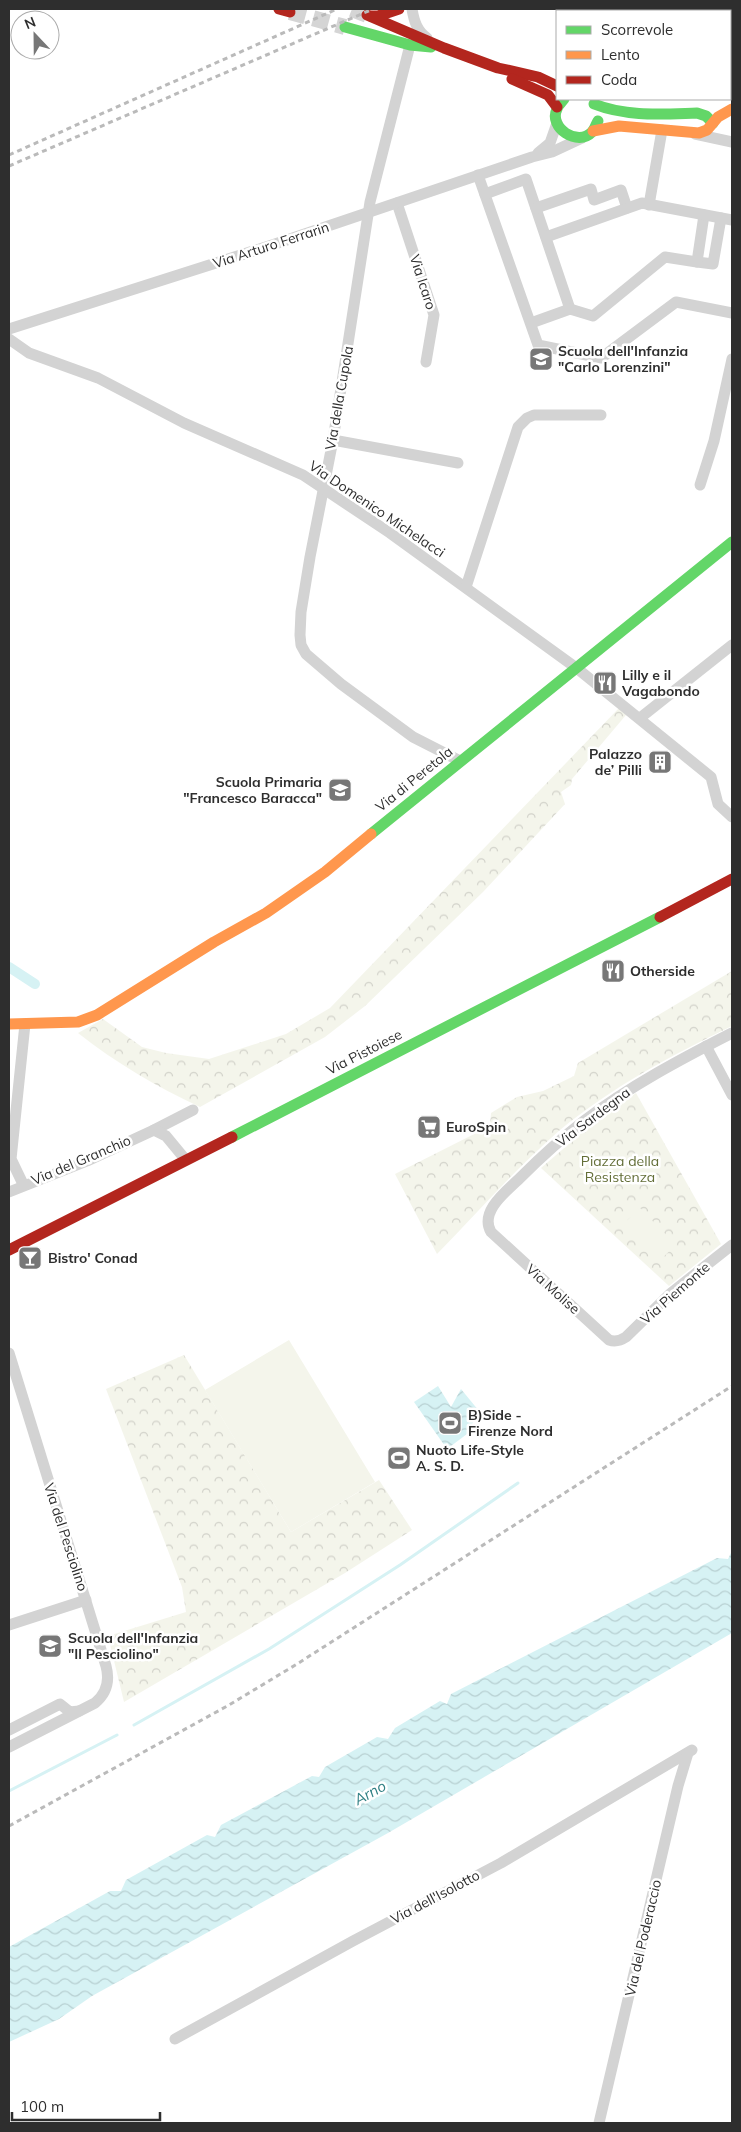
<svg xmlns="http://www.w3.org/2000/svg" width="741" height="2132" font-family="Mulish,sans-serif">
<style>
.park{fill:url(#park-crowns)}
.pitch{fill:#f4f5eb}
.water{fill:url(#water-waves)}
.lines{fill:none;stroke-linecap:round;stroke-linejoin:round}
.stream{stroke:#d6f2f4;stroke-width:3}
.canal{stroke:#d6f2f4;stroke-width:10}
.secondary-tunnel{stroke:#d5d5d5;stroke-width:16;stroke-dasharray:16 8;stroke-linecap:butt}
.street{stroke:#d3d3d3;stroke-width:11}
.fast{stroke:#63d668;stroke-width:11}
.slow{stroke:#ff974d;stroke-width:11}
.jam{stroke:#b3261e;stroke-width:11}
.rail{stroke:#bababa;stroke-width:3;stroke-dasharray:5 4;stroke-linecap:butt}
.labels{text-anchor:middle;stroke-width:5;stroke-linejoin:round;paint-order:stroke}
.street-label{font-size:14px;fill:#2e2e2e;stroke:#fff}
.poi-label{font-size:14px;font-weight:bold;fill:#2e2e2e;stroke:#fff;text-anchor:start}
.park-label{font-size:14px;fill:#636e37;stroke:#fff}
.water-label{font-size:15px;font-style:italic;fill:#308084;stroke:#fff}
</style>
<defs>
<pattern id="park-crowns" width="20" height="18" patternUnits="userSpaceOnUse" patternTransform="scale(1.25)"><rect width="20" height="18" fill="#f4f5eb"/><path d="M2 6a3 3 0 1 1 6 0M12 15a3 3 0 1 1 6 0" fill="none" stroke="#d2d2ca"/></pattern>
<pattern id="water-waves" width="16" height="10" patternUnits="userSpaceOnUse" patternTransform="scale(1.25)"><rect width="16" height="10" fill="#d6f2f4"/><path d="M0 5q4-4 8 0t8 0" fill="none" stroke="#b8d0d2"/></pattern>
</defs>
<rect width="100%" height="100%" fill="#fff"/>
<g class="park">
<path d="M 619,708 L 626,715 L 572,779 L 571,785 L 561,792 L 565,804 L 483,892 L 365,1006 L 325,1037 L 200,1107 C 157,1087 116,1063 78,1033 L 103,1019 L 142,1047 L 166,1053 L 209,1059 L 286,1034 L 330,1008 Z"/>
<path d="M 732,971 L 732,1026 C 672,1055 612,1087 560,1130 C 516,1168 477,1213 437,1254 L 395,1174 L 490,1126 L 491,1113 L 517,1097 L 543,1091 L 574,1076 L 578,1063 Z"/>
<path d="M 636,1093 L 721,1244 L 669,1286 L 541,1168 L 592,1124 Z"/>
<path d="M 184,1355 L 291,1532 L 379,1480 L 412,1530 L 345,1573 L 124,1702 L 108,1636 L 186,1612 L 182,1587 L 106,1389 Z"/>
</g>
<g class="pitch">
<path d="M 640,1208 L 676,1245 L 658,1262 L 621,1226 Z"/>
<path d="M 289,1340 L 375,1482 L 291,1532 L 205,1390 Z"/>
</g>
<g class="water">
<path d="M 438,1386 L 451,1407 L 461,1389 L 479,1411 L 467,1434 L 447,1449 L 414,1402 Z"/>
<path d="M 732,1551 L 732,1633 L 388,1833 L 92,1996 L 59,2019 L 9,2042 L 9,1947 L 110,1891 L 121,1891 L 126,1880 L 207,1835 L 215,1837 L 221,1825 L 312,1776 L 319,1777 L 325,1767 L 377,1737 L 388,1739 L 395,1728 L 440,1701 L 447,1704 L 451,1694 L 717,1558 L 728,1559 Z"/>
</g>
<g class="lines">
<g class="stream">
<path d="M 134,1725 L 269,1649 L 400,1565 L 518,1483"/>
<path d="M 9,1791 L 117,1735"/>
</g>
<path class="canal" d="M 9,967 L 35,984"/>
<g class="secondary-tunnel">
<path d="M 352,9 L 367,15"/>
<path d="M 290,12 L 345,27"/>
</g>
<g class="street">
<path d="M 412,9 C 414,21 417,31 427,38"/>
<path d="M 632,11 L 633,9"/>
<path d="M 410,45 L 370,202 L 333,440 L 310,557 L 301,612 L 300,635 L 301,645 L 306,654 L 341,684 L 413,737 L 460,761"/>
<path d="M 695,134 L 732,142"/>
<path d="M 538,153 L 550,143 L 557,123"/>
<path d="M 478,175 L 538,345 L 601,358 L 676,302 L 732,313"/>
<path d="M 485,194 L 526,179 L 570,309"/>
<path d="M 397,203 L 434,315 L 426,362"/>
<path d="M 649,205 L 662,130"/>
<path d="M 536,208 L 591,189 L 594,200 L 621,190 L 627,208"/>
<path d="M 704,215 L 697,262 L 713,264 L 721,218"/>
<path d="M 546,237 L 642,203 L 732,220"/>
<path d="M 531,323 L 570,309 L 593,316 L 665,257 L 697,262"/>
<path d="M 9,329 L 272,245 L 532,157 L 552,152 L 582,138"/>
<path d="M 9,339 L 29,353 L 98,378 L 184,423 L 303,475 L 390,533 L 575,667"/>
<path d="M 333,440 L 458,463"/>
<path d="M 700,485 L 714,441 L 732,359"/>
<path d="M 466,587 L 518,427 L 527,418 L 534,415 L 601,415"/>
<path d="M 579,670 L 711,777 L 718,804 L 732,817"/>
<path d="M 640,718 L 732,645"/>
<path d="M 732,1033 C 681,1059 630,1086 584,1121 C 562,1138 541,1157 521,1177 C 507,1191 479,1211 491,1232 L 609,1340 C 615,1342 620,1341 626,1337 L 671,1293 L 732,1245"/>
<path d="M 706,1046 L 732,1095"/>
<path d="M 154,1130 L 193,1110"/>
<path d="M 23,1184 L 11,1159 L 25,1024"/>
<path d="M 9,1192 L 87,1161 L 154,1130 L 166,1136 L 185,1159"/>
<path d="M 9,1353 L 106,1666 C 110,1681 107,1693 95,1703 L 9,1747"/>
<path d="M 9,1625 L 86,1600"/>
<path d="M 9,1730 L 60,1704 L 70,1712 L 79,1711"/>
<path d="M 175,2039 L 353,1941 L 501,1863 L 692,1750"/>
<path d="M 599,2123 L 678,1786 L 688,1753"/>
</g>
<g class="fast">
<path d="M 345,27 L 410,45 L 431,47"/>
<path d="M 564,99 C 562,102 558,105 557,109 C 548,128 578,147 592,132 C 595,129 596,124 598,121"/>
<path d="M 594,104 C 627,117 662,114 697,113 L 706,116 L 713,123"/>
<path d="M 371,834 L 732,542"/>
<path d="M 232,1137 L 660,917"/>
</g>
<g class="slow">
<path d="M 593,131 L 619,126 L 699,133 L 707,130 L 718,117 L 732,109"/>
<path d="M 9,1024 L 78,1022 L 97,1015 L 214,942 L 266,913 L 325,872 L 371,834"/>
</g>
<g class="jam">
<path d="M 279,9 L 290,12"/>
<path d="M 367,15 L 444,48 L 498,68 L 538,77 L 557,86"/>
<path d="M 371,16 L 378,16 L 399,9"/>
<path d="M 512,79 L 548,95 L 557,107"/>
<path d="M 660,917 L 732,879"/>
<path d="M 9,1250 L 232,1137"/>
</g>
<g class="rail">
<path d="M 9,155 L 337,9"/>
<path d="M 9,166 L 373,9"/>
<path d="M 9,1826 L 229,1705 L 297,1664 L 732,1386"/>
</g>
</g>
<defs>
<g id="school-square" transform="scale(1.25)"><rect x="-9" y="-9" width="18" height="18" rx="4" fill="#777" stroke="#fff"/><path d="M0-5L7-2L0 1L-7-2ZM-4 1L0 2.5L4 1V4Q0 6-4 4Z" fill="#fff"/></g>
<g id="restaurant-square" transform="scale(1.25)"><rect x="-9" y="-9" width="18" height="18" rx="4" fill="#777" stroke="#fff"/><path d="M-5-6h1v4h1v-4h1v4h1v-4h1v5L-1.5 .5V6h-2V.5L-5-1ZM5-6V6H3V1.5H1.5Q1.5-4 5-6Z" fill="#fff"/></g>
<g id="building-square" transform="scale(1.25)"><rect x="-9" y="-9" width="18" height="18" rx="4" fill="#777" stroke="#fff"/><path d="M-4-6H4V6H1V3H-1V6H-4ZM-2.5-4.3h1.7v1.8h-1.7ZM.8-4.3h1.7v1.8H.8ZM-2.5-1h1.7V.8h-1.7ZM.8-1h1.7V.8H.8Z" fill="#fff"/></g>
<g id="supermarket-square" transform="scale(1.25)"><rect x="-9" y="-9" width="18" height="18" rx="4" fill="#777" stroke="#fff"/><path d="M-6-5.5h2.5l.6 2H6L4.5 2H-2.5L-4.4-4H-6ZM-1.5 3.2a1.3 1.3 0 1 0 .1 0ZM3 3.2a1.3 1.3 0 1 0 .1 0Z" fill="#fff"/></g>
<g id="bar-square" transform="scale(1.25)"><rect x="-9" y="-9" width="18" height="18" rx="4" fill="#777" stroke="#fff"/><path d="M-6-5H6L.8 .8V4.5H3.5V6h-7V4.5H-.8V.8Z" fill="#fff"/></g>
<g id="stadium-square" transform="scale(1.25)"><rect x="-9" y="-9" width="18" height="18" rx="4" fill="#777" stroke="#fff"/><path d="M0-5a6.5 5 0 1 0 0 10a6.5 5 0 1 0 0-10ZM-3.5-1.8h7v3.6h-7Z" fill="#fff"/></g>
</defs>
<g fill-rule="evenodd">
<use href="#school-square" x="541" y="359"/>
<use href="#restaurant-square" x="605" y="683"/>
<use href="#building-square" x="660" y="762"/>
<use href="#school-square" x="340" y="790"/>
<use href="#restaurant-square" x="613" y="971"/>
<use href="#supermarket-square" x="429" y="1127"/>
<use href="#bar-square" x="30" y="1258"/>
<use href="#stadium-square" x="450" y="1423"/>
<use href="#stadium-square" x="399" y="1458"/>
<use href="#school-square" x="50" y="1646"/>
</g>
<g class="labels">
<g class="street-label">
<text transform="translate(271 245) rotate(-18)" y="5">Via Arturo Ferrarin</text>
<text transform="translate(423 282) rotate(72)" y="5">Via Icaro</text>
<text transform="translate(339 398) rotate(-80)" y="5">Via della Cupola</text>
<text transform="translate(377 509) rotate(34)" y="5">Via Domenico Michelacci</text>
<text transform="translate(414 779) rotate(-39)" y="5">Via di Peretola</text>
<text transform="translate(364 1052) rotate(-27)" y="5">Via Pistoiese</text>
<text transform="translate(593 1117) rotate(-37)" y="5">Via Sardegna</text>
<text transform="translate(81 1160) rotate(-23)" y="5">Via del Granchio</text>
<text transform="translate(553 1289) rotate(42)" y="5">Via Molise</text>
<text transform="translate(675 1293) rotate(-41)" y="5">Via Piemonte</text>
<text transform="translate(66 1537) rotate(72)" y="5">Via del Pesciolino</text>
<text transform="translate(435 1897) rotate(-28)" y="5">Via dell'Isolotto</text>
<text transform="translate(643 1938) rotate(-77)" y="5">Via del Poderaccio</text>
</g>
<g class="poi-label">
<text x="558" y="356">Scuola dell'Infanzia<tspan x="558" dy="16">"Carlo Lorenzini"</tspan></text>
<text x="622" y="680">Lilly e il<tspan x="622" dy="16">Vagabondo</tspan></text>
<text x="642" y="759" text-anchor="end">Palazzo<tspan x="642" dy="16">de’ Pilli</tspan></text>
<text x="322" y="787" text-anchor="end">Scuola Primaria<tspan x="322" dy="16">"Francesco Baracca"</tspan></text>
<text x="630" y="976">Otherside</text>
<text x="446" y="1132">EuroSpin</text>
<text x="48" y="1263">Bistro' Conad</text>
<text x="468" y="1420">B)Side -<tspan x="468" dy="16">Firenze Nord</tspan></text>
<text x="416" y="1455">Nuoto Life-Style<tspan x="416" dy="16">A. S. D.</tspan></text>
<text x="68" y="1643">Scuola dell'Infanzia<tspan x="68" dy="16">"Il Pesciolino"</tspan></text>
</g>
<g class="park-label">
<text x="620" y="1166">Piazza della<tspan x="620" dy="16">Resistenza</tspan></text>
</g>
<g class="water-label">
<text transform="translate(370 1793) rotate(-29)" y="5">Arno</text>
</g>
</g>
<rect width="741" height="2132" fill="none" stroke="#2e2e2e" stroke-width="20"/>
<rect x="556" y="10" width="175" height="90" fill="#ffffff" stroke="#ababab"/>
<rect x="566" y="26" width="25" height="8" fill="#63d668" stroke="#ababab"/>
<text x="601" y="35" font-size="15" fill="#2e2e2e">Scorrevole</text>
<rect x="566" y="51" width="25" height="8" fill="#ff974d" stroke="#ababab"/>
<text x="601" y="60" font-size="15" fill="#2e2e2e">Lento</text>
<rect x="566" y="76" width="25" height="8" fill="#b3261e" stroke="#ababab"/>
<text x="601" y="85" font-size="15" fill="#2e2e2e">Coda</text>
<g transform="translate(35 35) rotate(338)"><circle r="24" fill="#ffffff" stroke="#ababab"/>
<path d="M0-4L9 19L0 12L-9 19Z" fill="#777777"/>
<text y="-8" font-size="14" font-weight="bold" text-anchor="middle" fill="#2e2e2e">N</text>
</g>
<path d="M12 2112v8h148v-8" fill="none" stroke="#2e2e2e" stroke-width="2.5"/>
<text x="20" y="2112" font-size="15" fill="#2e2e2e" stroke="#ffffff" stroke-width="4" paint-order="stroke">100 m</text>
</svg>
